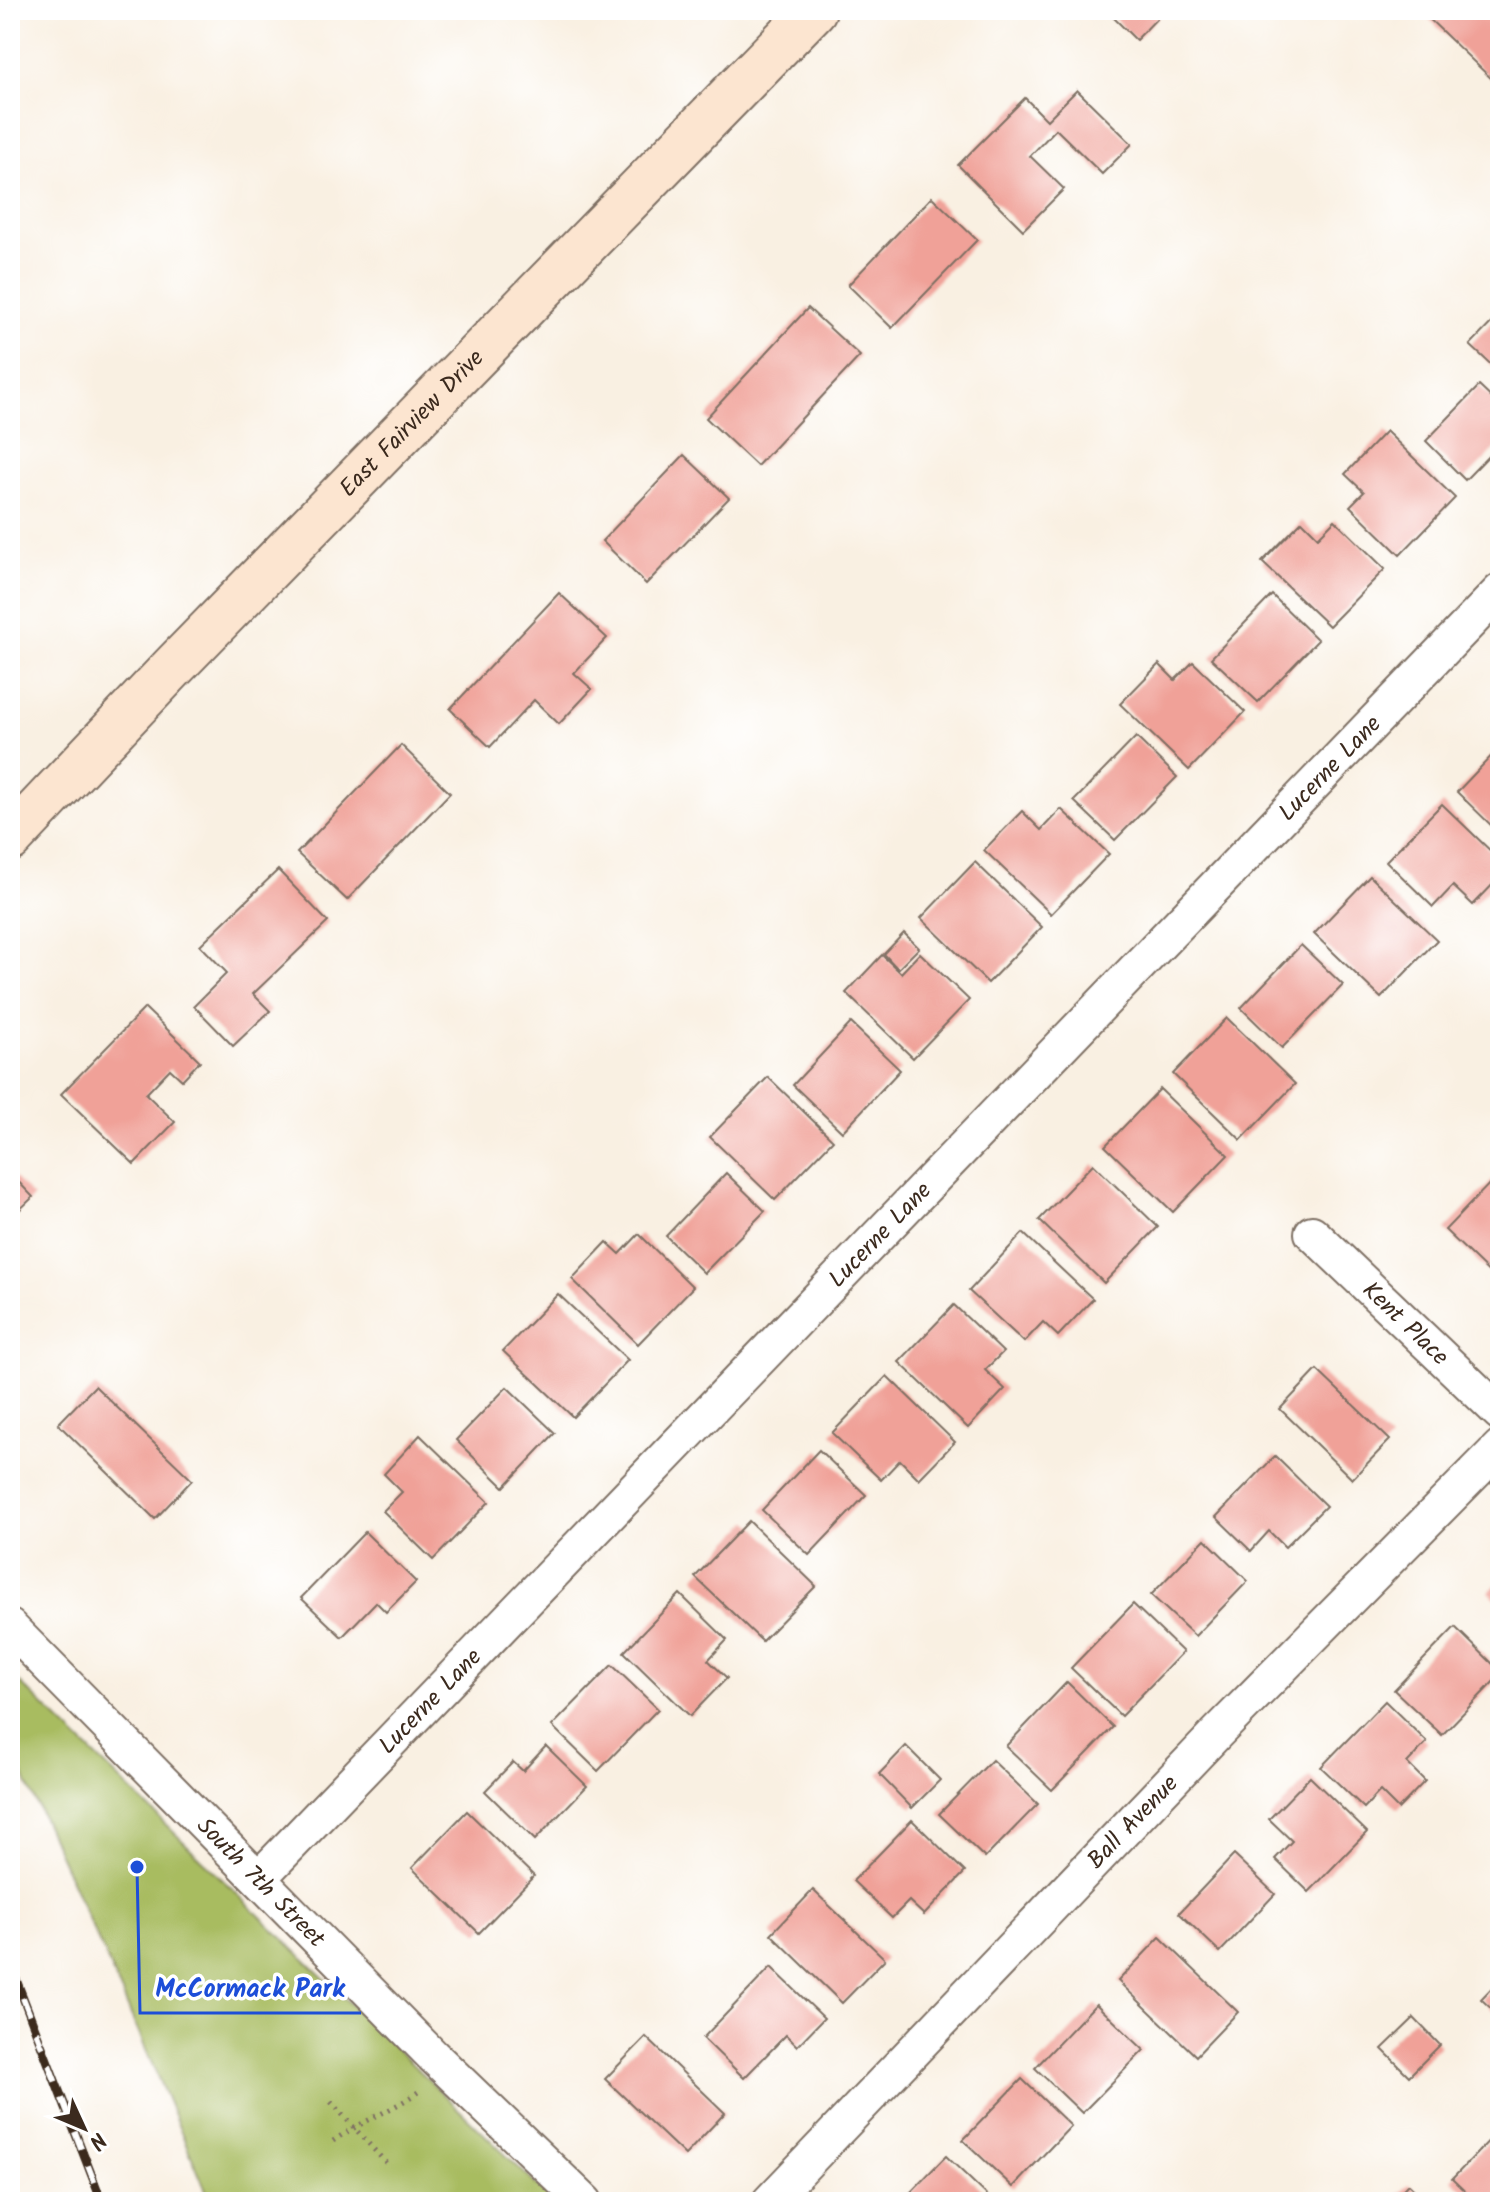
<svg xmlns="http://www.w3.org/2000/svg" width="1510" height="2212" font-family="Kalam,sans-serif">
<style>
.green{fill:#a8bc61;stroke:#727340;stroke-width:2}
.building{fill:#f0a198}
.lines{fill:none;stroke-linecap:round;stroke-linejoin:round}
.street-casing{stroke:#7e6f63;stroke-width:38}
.secondary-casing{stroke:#7e6f63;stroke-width:48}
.path{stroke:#7e6f63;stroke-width:5;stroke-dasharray:2 6;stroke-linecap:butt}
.street{stroke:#fff;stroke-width:34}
.secondary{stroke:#fce5d0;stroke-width:44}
.rail-casing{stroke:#3b2a1e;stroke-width:9}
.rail{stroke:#fff;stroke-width:6;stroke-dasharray:18;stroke-linecap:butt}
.labels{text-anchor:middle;stroke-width:7;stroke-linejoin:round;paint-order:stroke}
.street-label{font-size:24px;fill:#3b2a1e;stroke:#fff}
.leader{fill:none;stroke:#1d4ed8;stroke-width:3}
.callout-dot{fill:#1d4ed8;stroke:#fff;stroke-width:3}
.callout-label{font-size:26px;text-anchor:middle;font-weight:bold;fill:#1d4ed8;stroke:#fff;stroke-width:7;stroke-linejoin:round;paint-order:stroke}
</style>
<rect width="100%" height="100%" fill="#fff"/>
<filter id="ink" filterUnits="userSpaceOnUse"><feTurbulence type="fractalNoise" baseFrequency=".0125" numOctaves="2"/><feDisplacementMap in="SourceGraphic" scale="16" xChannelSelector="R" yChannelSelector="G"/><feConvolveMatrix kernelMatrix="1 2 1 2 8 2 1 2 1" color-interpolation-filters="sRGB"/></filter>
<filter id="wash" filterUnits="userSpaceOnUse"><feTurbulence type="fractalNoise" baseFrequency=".006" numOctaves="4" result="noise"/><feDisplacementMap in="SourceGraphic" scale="32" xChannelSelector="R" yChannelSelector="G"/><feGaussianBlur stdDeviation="1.8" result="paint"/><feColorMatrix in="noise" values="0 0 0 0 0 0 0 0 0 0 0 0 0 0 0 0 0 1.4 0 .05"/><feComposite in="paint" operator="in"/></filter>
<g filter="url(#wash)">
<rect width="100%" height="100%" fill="#f9f0e2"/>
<path class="green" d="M 10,1673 L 554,2202 L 211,2202 L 120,1989 L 10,1745 Z"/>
<g id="blocks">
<g class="building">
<path d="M 1106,10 L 1165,10 L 1136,40 Z"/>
<path d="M 1420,10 L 1500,10 L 1500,87 Z"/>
<path d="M 1077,90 L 1132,144 L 1102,174 L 1056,129 L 1030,156 L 1064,189 L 1023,230 L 958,165 L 1025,98 L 1047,120 Z"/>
<path d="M 932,197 L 977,240 L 892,328 L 848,285 Z"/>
<path d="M 808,308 L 860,356 L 757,466 L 706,418 Z"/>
<path d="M 1500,314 L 1500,373 L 1470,345 Z"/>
<path d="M 1479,386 L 1500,406 L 1500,444 L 1465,480 L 1426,441 Z"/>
<path d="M 1386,431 L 1455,498 L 1400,555 L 1350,506 L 1364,492 L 1345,474 Z"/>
<path d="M 684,455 L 729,498 L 646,584 L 602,541 Z"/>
<path d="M 1335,520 L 1385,569 L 1329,626 L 1262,562 L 1302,521 L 1318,537 Z"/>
<path d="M 559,593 L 607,638 L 574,673 L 592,689 L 559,724 L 534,700 L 490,747 L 450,709 Z"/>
<path d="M 1272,595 L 1318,640 L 1258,702 L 1211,658 Z"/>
<path d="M 1193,662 L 1245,712 L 1189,770 L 1120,704 L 1159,664 L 1175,680 Z"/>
<path d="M 1136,737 L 1177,777 L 1115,840 L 1074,801 Z"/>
<path d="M 401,745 L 450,793 L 347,900 L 297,853 Z"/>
<path d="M 1500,747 L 1500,834 L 1457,792 Z"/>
<path d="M 1442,804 L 1500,860 L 1500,877 L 1473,905 L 1453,886 L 1433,907 L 1386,861 Z"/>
<path d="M 1061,809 L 1109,854 L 1051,914 L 984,850 L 1022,811 L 1041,830 Z"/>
<path d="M 975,862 L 1042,927 L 988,983 L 921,918 Z"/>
<path d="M 278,870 L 328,922 L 253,994 L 270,1011 L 233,1046 L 194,1006 L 227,973 L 200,945 Z"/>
<path d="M 1370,876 L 1437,940 L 1381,998 L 1314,934 Z"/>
<path d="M 904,933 L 919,948 L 898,969 L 884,954 Z"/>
<path d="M 1301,945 L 1343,985 L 1282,1048 L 1241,1008 Z"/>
<path d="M 920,953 L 969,1000 L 913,1058 L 846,993 L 882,955 L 901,973 Z"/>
<path d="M 145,1008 L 200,1061 L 182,1080 L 170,1069 L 146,1094 L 175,1122 L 134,1164 L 61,1094 Z"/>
<path d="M 1227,1018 L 1295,1084 L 1241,1140 L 1173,1074 Z"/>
<path d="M 851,1023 L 900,1070 L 842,1132 L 793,1085 Z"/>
<path d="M 768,1077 L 833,1140 L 775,1200 L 710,1137 Z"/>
<path d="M 1160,1089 L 1228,1155 L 1173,1212 L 1105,1146 Z"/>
<path d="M 1093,1164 L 1158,1227 L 1104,1283 L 1039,1220 Z"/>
<path d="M 10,1173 L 33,1197 L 10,1219 Z"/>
<path d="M 726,1173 L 765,1211 L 704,1273 L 666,1236 Z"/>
<path d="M 1493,1180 L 1500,1186 L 1500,1283 L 1445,1230 Z"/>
<path d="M 1023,1233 L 1093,1299 L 1058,1336 L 1043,1322 L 1024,1342 L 969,1291 Z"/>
<path d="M 639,1234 L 693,1287 L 638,1344 L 572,1279 L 607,1242 L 620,1254 Z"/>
<path d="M 558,1294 L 628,1360 L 573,1417 L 503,1351 Z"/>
<path d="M 954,1305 L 1003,1352 L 985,1370 L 1005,1389 L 968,1428 L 899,1362 Z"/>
<path d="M 1317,1370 L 1390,1440 L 1352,1479 L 1280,1409 Z"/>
<path d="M 887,1376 L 955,1442 L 919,1479 L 900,1460 L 881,1480 L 832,1433 Z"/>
<path d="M 95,1386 L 192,1480 L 155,1519 L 58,1424 Z"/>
<path d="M 507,1387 L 555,1433 L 504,1487 L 456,1440 Z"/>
<path d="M 420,1435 L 489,1502 L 433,1560 L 383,1511 L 402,1492 L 384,1474 Z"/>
<path d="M 819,1450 L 866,1495 L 809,1555 L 762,1510 Z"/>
<path d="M 1275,1456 L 1326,1506 L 1285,1547 L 1269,1531 L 1251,1551 L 1216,1517 Z"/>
<path d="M 749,1521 L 816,1586 L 762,1641 L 695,1577 Z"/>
<path d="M 365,1532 L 416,1582 L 386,1612 L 376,1602 L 342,1637 L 301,1598 Z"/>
<path d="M 1205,1539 L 1248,1581 L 1195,1636 L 1151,1595 Z"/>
<path d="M 1500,1580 L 1500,1603 L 1489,1592 Z"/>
<path d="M 680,1594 L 727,1640 L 708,1660 L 727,1678 L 690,1716 L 624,1652 Z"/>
<path d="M 1133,1604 L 1183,1652 L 1121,1716 L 1071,1668 Z"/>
<path d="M 1455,1627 L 1500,1671 L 1500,1675 L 1442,1735 L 1394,1690 Z"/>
<path d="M 612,1665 L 658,1709 L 598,1771 L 552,1726 Z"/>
<path d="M 1067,1682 L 1113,1727 L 1052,1790 L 1006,1746 Z"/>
<path d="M 1385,1701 L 1427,1742 L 1407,1763 L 1425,1781 L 1398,1809 L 1380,1791 L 1364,1808 L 1321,1767 Z"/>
<path d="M 546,1746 L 587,1786 L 535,1840 L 485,1791 L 513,1762 L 523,1771 Z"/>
<path d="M 906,1746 L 940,1780 L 912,1808 L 879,1774 Z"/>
<path d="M 992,1760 L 1038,1804 L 985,1858 L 939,1814 Z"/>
<path d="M 1310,1777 L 1367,1832 L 1309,1892 L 1275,1859 L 1292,1841 L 1269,1819 Z"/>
<path d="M 467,1811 L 534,1876 L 479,1933 L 412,1868 Z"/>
<path d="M 912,1820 L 965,1872 L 924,1915 L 909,1901 L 892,1918 L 853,1881 Z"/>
<path d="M 1234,1855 L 1275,1894 L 1220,1952 L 1179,1913 Z"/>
<path d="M 813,1890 L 885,1959 L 842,2003 L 771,1934 Z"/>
<path d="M 1160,1937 L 1238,2012 L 1196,2056 L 1118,1981 Z"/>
<path d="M 771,1967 L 824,2018 L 797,2046 L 786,2035 L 744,2078 L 703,2038 Z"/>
<path d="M 1500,1979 L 1500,2017 L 1481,1999 Z"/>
<path d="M 1096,2004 L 1144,2050 L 1082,2113 L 1035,2068 Z"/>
<path d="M 1414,2018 L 1440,2045 L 1409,2076 L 1382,2049 Z"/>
<path d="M 646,2037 L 725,2113 L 685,2155 L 605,2079 Z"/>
<path d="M 1022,2079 L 1071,2126 L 1013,2187 L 963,2140 Z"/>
<path d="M 1500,2129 L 1500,2197 L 1496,2202 L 1476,2202 L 1452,2179 Z"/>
<path d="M 946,2156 L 994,2202 L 916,2202 L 908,2195 Z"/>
<path d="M 1408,2184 L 1427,2202 L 1391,2202 Z"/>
</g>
</g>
</g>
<g filter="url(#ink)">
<use href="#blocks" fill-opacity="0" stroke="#7e6f63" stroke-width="2"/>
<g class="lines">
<g class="street-casing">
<g id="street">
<path id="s1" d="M 1312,1233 L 1500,1413"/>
<path id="s2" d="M 10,1627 L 433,2056 L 585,2202"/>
<path id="s3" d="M 259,1878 L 1500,591"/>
<path id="s4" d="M 769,2202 L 1217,1733 L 1500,1447"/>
</g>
</g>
<g class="secondary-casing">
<g id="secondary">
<path id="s5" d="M 10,839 L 173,667 L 814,10"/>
</g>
</g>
<g class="path">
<path d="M 331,2102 L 387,2164"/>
<path d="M 333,2141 C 360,2122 391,2111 418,2092"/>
</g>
<use href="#street" class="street"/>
<use href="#secondary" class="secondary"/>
<g class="rail-casing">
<path id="rail" d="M 10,1964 L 102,2202"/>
</g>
<use href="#rail" class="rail"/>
</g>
</g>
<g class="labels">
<g class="street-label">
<text dy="8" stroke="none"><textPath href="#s5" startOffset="578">East Fairview Drive</textPath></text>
<text dy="8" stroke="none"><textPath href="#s3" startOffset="1542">Lucerne Lane</textPath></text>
<text dy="8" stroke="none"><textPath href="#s3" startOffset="894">Lucerne Lane</textPath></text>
<text dy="8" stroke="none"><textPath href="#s1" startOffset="130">Kent Place</textPath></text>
<text dy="8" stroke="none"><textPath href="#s3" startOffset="246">Lucerne Lane</textPath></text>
<text dy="8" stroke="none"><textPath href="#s4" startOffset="526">Ball Avenue</textPath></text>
<text dy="8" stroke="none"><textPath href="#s2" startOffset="358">South 7th Street</textPath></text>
</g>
</g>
<path class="leader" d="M137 1867L140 2013H361"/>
<circle class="callout-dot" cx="137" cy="1867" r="8"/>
<g class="callout-label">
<text x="250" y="1997">McCormack Park</text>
</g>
<rect width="1510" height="2212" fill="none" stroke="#fff" stroke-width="40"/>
<g transform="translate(84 2128) rotate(134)" stroke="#ffffff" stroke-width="6" paint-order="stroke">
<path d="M0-6L14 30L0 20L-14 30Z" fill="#3b2a1e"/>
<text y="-12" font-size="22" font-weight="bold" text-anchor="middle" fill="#3b2a1e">N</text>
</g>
</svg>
